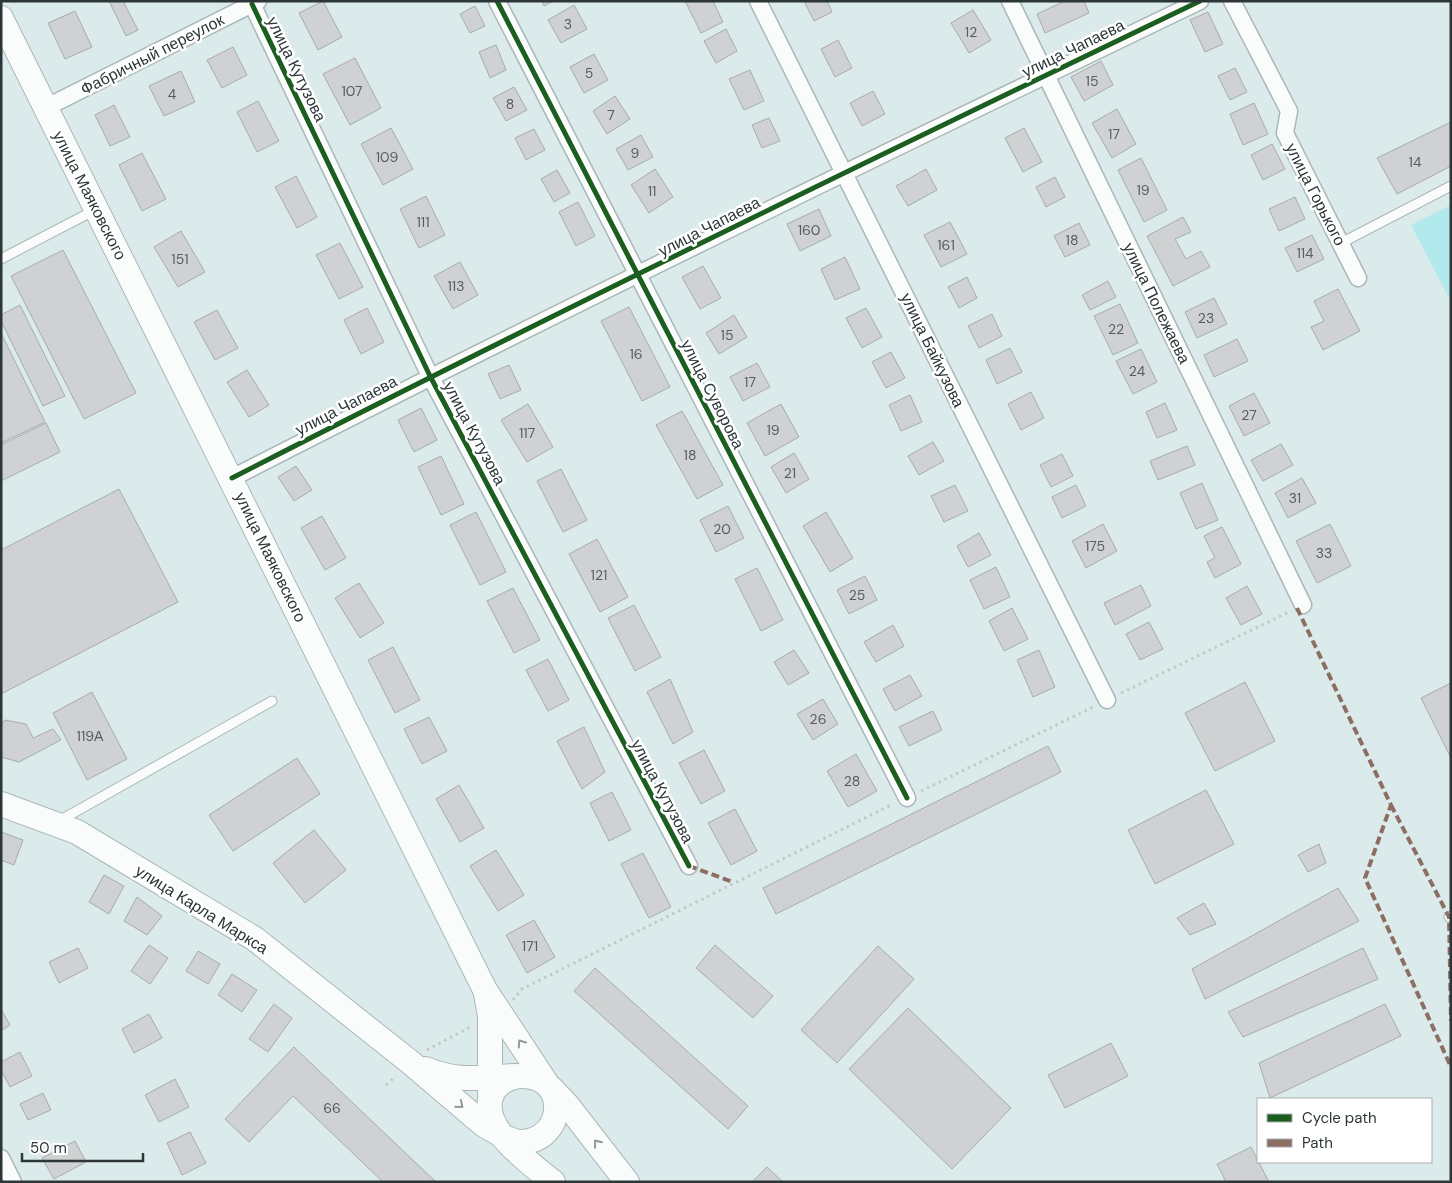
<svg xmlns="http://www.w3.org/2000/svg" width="1452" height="1183" font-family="'DM Sans',sans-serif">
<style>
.green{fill:#b1e9ed}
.building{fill:#cfd1d2;stroke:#a8abab}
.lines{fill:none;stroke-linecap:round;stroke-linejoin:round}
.lane-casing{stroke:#abb7b7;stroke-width:11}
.street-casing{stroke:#abb7b7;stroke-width:19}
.secondary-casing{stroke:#abb7b7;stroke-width:26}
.path{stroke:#c3c9c9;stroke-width:3;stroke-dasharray:2.5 4;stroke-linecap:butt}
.lane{stroke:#fafcfc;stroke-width:9}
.street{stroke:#fafcfc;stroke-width:16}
.secondary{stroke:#fafcfc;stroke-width:24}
.quiet{stroke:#8d6e63;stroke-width:4;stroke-dasharray:8 4;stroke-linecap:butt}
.cycleway-casing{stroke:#fff;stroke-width:8}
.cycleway{stroke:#1b5e20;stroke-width:5}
.oneway{stroke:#93999a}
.labels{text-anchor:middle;stroke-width:5;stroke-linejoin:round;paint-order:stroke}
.number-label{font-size:14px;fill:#555d5e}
.street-label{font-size:16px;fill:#2c3637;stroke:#fff}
</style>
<rect width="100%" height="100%" fill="#dbebec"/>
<path class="green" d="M 1451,205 L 1451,297 L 1449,298 L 1411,225 Z"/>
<g class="building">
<path d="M 109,1 L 123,1 L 138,30 L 126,36 Z"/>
<path d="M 323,1 L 342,37 L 318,50 L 299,13 Z"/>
<path d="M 542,1 L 553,1 L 544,6 Z"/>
<path d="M 685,1 L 713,1 L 723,22 L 701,33 Z"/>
<path d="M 804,1 L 827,1 L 832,12 L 814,21 Z"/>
<path d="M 1065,1 L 1084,1 L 1089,13 L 1045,33 L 1037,14 Z"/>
<path d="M 574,5 L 587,29 L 561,43 L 548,20 Z"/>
<path d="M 475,6 L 485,26 L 470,33 L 460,14 Z"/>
<path d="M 973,10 L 991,40 L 969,53 L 951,23 Z"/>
<path d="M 75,11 L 92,47 L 65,59 L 48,23 Z"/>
<path d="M 1208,12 L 1223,44 L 1205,52 L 1190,20 Z"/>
<path d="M 726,29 L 737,51 L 716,63 L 704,41 Z"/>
<path d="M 838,40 L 852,68 L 835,77 L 821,49 Z"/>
<path d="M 496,45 L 506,70 L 490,78 L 479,52 Z"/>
<path d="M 233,47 L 247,75 L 222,88 L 207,60 Z"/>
<path d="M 594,54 L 608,80 L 584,93 L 570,67 Z"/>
<path d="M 355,58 L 381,108 L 350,125 L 323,74 Z"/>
<path d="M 1101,61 L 1113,85 L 1084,101 L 1071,77 Z"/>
<path d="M 1235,68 L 1247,92 L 1230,100 L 1218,76 Z"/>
<path d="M 750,70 L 764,101 L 744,110 L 729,79 Z"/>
<path d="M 181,71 L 195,102 L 164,116 L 149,86 Z"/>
<path d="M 514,87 L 527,110 L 506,121 L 493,98 Z"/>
<path d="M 873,91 L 885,114 L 862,126 L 850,103 Z"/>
<path d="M 615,96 L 630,119 L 607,134 L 593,111 Z"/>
<path d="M 258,101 L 279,141 L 257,152 L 237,112 Z"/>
<path d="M 1254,103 L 1268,134 L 1243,145 L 1230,114 Z"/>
<path d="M 114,105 L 130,137 L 110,146 L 95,115 Z"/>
<path d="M 1117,109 L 1136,144 L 1112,158 L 1092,123 Z"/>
<path d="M 769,118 L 780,141 L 762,148 L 752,125 Z"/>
<path d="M 1451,122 L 1451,166 L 1397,194 L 1377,158 Z"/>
<path d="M 391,128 L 413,169 L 383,185 L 361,144 Z"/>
<path d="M 1024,128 L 1042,162 L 1023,172 L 1005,138 Z"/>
<path d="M 534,129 L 545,150 L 526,160 L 515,138 Z"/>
<path d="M 641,135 L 653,157 L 628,170 L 616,149 Z"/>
<path d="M 1272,144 L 1285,169 L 1263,180 L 1251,155 Z"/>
<path d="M 142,153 L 166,199 L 142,211 L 119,165 Z"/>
<path d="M 1141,158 L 1167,210 L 1144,222 L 1118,170 Z"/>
<path d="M 655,169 L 673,197 L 649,213 L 631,185 Z"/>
<path d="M 926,169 L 937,190 L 908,206 L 896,186 Z"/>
<path d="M 557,170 L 570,193 L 554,202 L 541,179 Z"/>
<path d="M 296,176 L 317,217 L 297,228 L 275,187 Z"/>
<path d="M 1055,177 L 1065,197 L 1046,207 L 1036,187 Z"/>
<path d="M 426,196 L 445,235 L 419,248 L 400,209 Z"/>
<path d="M 1295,197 L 1305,219 L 1279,231 L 1269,209 Z"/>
<path d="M 578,202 L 595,236 L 576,246 L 559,212 Z"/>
<path d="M 819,209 L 831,236 L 800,251 L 787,224 Z"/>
<path d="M 1183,217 L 1191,232 L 1175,239 L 1186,259 L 1201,251 L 1210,267 L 1173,286 L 1147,236 Z"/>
<path d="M 950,222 L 967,254 L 941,267 L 924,235 Z"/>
<path d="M 1079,223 L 1090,245 L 1065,257 L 1054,236 Z"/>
<path d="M 181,231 L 205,272 L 178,287 L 154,247 Z"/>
<path d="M 1312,235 L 1324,259 L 1297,272 L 1285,248 Z"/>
<path d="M 340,243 L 363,287 L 339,299 L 316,255 Z"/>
<path d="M 63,250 L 136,393 L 84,419 L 11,276 Z"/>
<path d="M 845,257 L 860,289 L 835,300 L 821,269 Z"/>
<path d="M 460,262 L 478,295 L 453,309 L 434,276 Z"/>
<path d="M 703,266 L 721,298 L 700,309 L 682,277 Z"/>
<path d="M 967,277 L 977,298 L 959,308 L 948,287 Z"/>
<path d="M 1108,281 L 1116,297 L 1090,310 L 1082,295 Z"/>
<path d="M 1338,289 L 1360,331 L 1323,350 L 1311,327 L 1324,321 L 1314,301 Z"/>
<path d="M 1214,298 L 1227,324 L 1197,338 L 1185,312 Z"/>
<path d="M 1120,304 L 1138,343 L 1113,355 L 1094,316 Z"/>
<path d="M 20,305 L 65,396 L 43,406 L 1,321 L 1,315 Z"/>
<path d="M 629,307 L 670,387 L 642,401 L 601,321 Z"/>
<path d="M 367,308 L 384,342 L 361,354 L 344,320 Z"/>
<path d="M 866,308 L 882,337 L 862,348 L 846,318 Z"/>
<path d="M 217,310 L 238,348 L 215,360 L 194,322 Z"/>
<path d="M 992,314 L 1002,336 L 979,348 L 968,326 Z"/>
<path d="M 734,315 L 747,337 L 719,354 L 706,333 Z"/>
<path d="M 1,333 L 45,422 L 1,443 Z"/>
<path d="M 1237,339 L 1248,361 L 1214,377 L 1204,355 Z"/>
<path d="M 1010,348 L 1022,372 L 997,384 L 986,360 Z"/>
<path d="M 1141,349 L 1157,382 L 1133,394 L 1116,361 Z"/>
<path d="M 891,352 L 905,378 L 886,388 L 872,362 Z"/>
<path d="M 757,363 L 770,387 L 743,401 L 730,377 Z"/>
<path d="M 509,365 L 521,390 L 500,399 L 488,374 Z"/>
<path d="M 247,370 L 269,405 L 249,417 L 227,382 Z"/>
<path d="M 1031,392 L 1044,418 L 1021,430 L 1008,404 Z"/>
<path d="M 1254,393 L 1270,423 L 1244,436 L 1229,406 Z"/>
<path d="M 910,395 L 922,422 L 901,431 L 889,405 Z"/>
<path d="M 1165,403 L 1177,430 L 1157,438 L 1146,412 Z"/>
<path d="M 528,404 L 553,447 L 527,462 L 501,420 Z"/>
<path d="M 781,404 L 799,437 L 765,456 L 747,423 Z"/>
<path d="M 421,408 L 437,440 L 414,452 L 398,420 Z"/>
<path d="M 682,411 L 723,485 L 697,499 L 656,425 Z"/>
<path d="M 46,423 L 60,452 L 1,481 L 1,445 Z"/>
<path d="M 933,442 L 944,461 L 919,475 L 908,456 Z"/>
<path d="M 1281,444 L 1293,465 L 1263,481 L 1251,460 Z"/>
<path d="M 1187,446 L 1195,465 L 1158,480 L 1150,461 Z"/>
<path d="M 794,453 L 809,479 L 786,493 L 771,467 Z"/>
<path d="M 1062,454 L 1073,476 L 1051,487 L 1040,465 Z"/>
<path d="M 441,456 L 464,504 L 441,515 L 418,467 Z"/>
<path d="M 296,466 L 312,490 L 294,501 L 278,477 Z"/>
<path d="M 561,469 L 587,520 L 563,532 L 537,481 Z"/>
<path d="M 1302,478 L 1316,503 L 1288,518 L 1275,493 Z"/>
<path d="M 1202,483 L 1218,520 L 1196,529 L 1180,493 Z"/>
<path d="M 955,485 L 968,511 L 944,522 L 931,496 Z"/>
<path d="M 1076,485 L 1086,506 L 1062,518 L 1052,497 Z"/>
<path d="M 119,489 L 178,602 L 1,694 L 1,550 Z"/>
<path d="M 728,506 L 744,538 L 716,552 L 700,520 Z"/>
<path d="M 476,512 L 506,572 L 480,585 L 450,525 Z"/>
<path d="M 826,512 L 853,558 L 830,572 L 803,526 Z"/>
<path d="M 322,516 L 346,558 L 325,570 L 301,528 Z"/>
<path d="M 1103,524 L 1117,551 L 1086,568 L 1072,541 Z"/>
<path d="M 1330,524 L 1351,566 L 1317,583 L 1296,541 Z"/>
<path d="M 1222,527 L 1241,564 L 1215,578 L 1207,562 L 1215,558 L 1204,536 Z"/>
<path d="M 979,533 L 991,555 L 968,567 L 957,546 Z"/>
<path d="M 597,539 L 628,597 L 600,612 L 569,554 Z"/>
<path d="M 996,567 L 1010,597 L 984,609 L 970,580 Z"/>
<path d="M 757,568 L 783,620 L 761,631 L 735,579 Z"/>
<path d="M 865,576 L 877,600 L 849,614 L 837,590 Z"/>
<path d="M 359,583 L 384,623 L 360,638 L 335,598 Z"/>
<path d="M 1141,585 L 1151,606 L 1115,625 L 1104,603 Z"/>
<path d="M 1247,586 L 1262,614 L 1241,625 L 1226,598 Z"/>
<path d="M 513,588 L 540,640 L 514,653 L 487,601 Z"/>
<path d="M 634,605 L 661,657 L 635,671 L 608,618 Z"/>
<path d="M 1012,608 L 1028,639 L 1004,651 L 989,621 Z"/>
<path d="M 1149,622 L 1163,649 L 1140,660 L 1126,634 Z"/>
<path d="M 893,625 L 904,646 L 876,662 L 864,642 Z"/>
<path d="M 393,647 L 420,700 L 395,713 L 368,660 Z"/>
<path d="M 794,650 L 809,673 L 788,685 L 774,662 Z"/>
<path d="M 1039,650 L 1055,687 L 1033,697 L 1017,660 Z"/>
<path d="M 548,659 L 569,700 L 548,711 L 526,670 Z"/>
<path d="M 910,675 L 922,696 L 895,711 L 883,689 Z"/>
<path d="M 670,679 L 693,732 L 673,744 L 647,692 Z"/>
<path d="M 1245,682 L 1275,741 L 1215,771 L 1185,713 Z"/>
<path d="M 1451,683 L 1451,758 L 1421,698 Z"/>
<path d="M 92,692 L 127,759 L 87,780 L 53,713 Z"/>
<path d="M 823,699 L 838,724 L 813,740 L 797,714 Z"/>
<path d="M 933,711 L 942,730 L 909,746 L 899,727 Z"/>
<path d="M 429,717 L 447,751 L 422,764 L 404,729 Z"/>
<path d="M 5,720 L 26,724 L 33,738 L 53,729 L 61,740 L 19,762 L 1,757 L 1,725 Z"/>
<path d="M 584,727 L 605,772 L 582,789 L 557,741 Z"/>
<path d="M 1048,746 L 1061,772 L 776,914 L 763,888 Z"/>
<path d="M 704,750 L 725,791 L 701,804 L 679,763 Z"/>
<path d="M 856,754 L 877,791 L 848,807 L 827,771 Z"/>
<path d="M 297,758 L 320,794 L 233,851 L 209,815 Z"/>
<path d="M 459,785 L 484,828 L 460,842 L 436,799 Z"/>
<path d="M 1206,790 L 1234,844 L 1155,884 L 1128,830 Z"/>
<path d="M 612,792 L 631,830 L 609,841 L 590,803 Z"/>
<path d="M 735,809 L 757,851 L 731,865 L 708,823 Z"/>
<path d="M 314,830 L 346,870 L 305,903 L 273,863 Z"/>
<path d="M 1,832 L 23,840 L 14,865 L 1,860 Z"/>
<path d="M 1319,844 L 1326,863 L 1308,872 L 1298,855 Z"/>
<path d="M 496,850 L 524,895 L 498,911 L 470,866 Z"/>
<path d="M 643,853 L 671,907 L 649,918 L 621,864 Z"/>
<path d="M 104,875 L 124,886 L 109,914 L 89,902 Z"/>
<path d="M 1338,888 L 1359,921 L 1205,999 L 1192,969 Z"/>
<path d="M 137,897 L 162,916 L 147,935 L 124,921 Z"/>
<path d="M 1204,903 L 1216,924 L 1190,935 L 1177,918 Z"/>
<path d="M 534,920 L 555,957 L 527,973 L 506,935 Z"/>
<path d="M 149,945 L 168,958 L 150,984 L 131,971 Z"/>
<path d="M 715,945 L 773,996 L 753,1018 L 696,968 Z"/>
<path d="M 878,946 L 914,979 L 837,1063 L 801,1030 Z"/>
<path d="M 78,948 L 88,968 L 59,983 L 49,962 Z"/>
<path d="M 1363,948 L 1378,979 L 1243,1037 L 1228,1012 Z"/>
<path d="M 198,951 L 220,964 L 208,984 L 186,971 Z"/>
<path d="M 595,968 L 748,1106 L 728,1129 L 574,991 Z"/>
<path d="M 232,974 L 257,990 L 242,1012 L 218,995 Z"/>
<path d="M 274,1004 L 292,1018 L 268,1052 L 249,1039 Z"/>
<path d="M 1385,1004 L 1401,1036 L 1270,1098 L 1259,1063 Z"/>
<path d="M 908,1008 L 1011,1108 L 952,1169 L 849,1069 Z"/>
<path d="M 1,1009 L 10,1025 L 1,1031 Z"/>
<path d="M 149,1014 L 162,1038 L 134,1053 L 122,1029 Z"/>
<path d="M 1111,1043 L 1128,1076 L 1065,1108 L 1048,1075 Z"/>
<path d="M 294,1047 L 436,1182 L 383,1182 L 293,1096 L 249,1142 L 225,1119 Z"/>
<path d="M 20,1052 L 32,1076 L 10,1087 L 1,1070 L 1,1062 Z"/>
<path d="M 175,1079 L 189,1107 L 159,1122 L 145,1095 Z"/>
<path d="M 43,1093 L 51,1110 L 28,1120 L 20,1104 Z"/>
<path d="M 190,1132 L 206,1163 L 182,1175 L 167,1143 Z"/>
<path d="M 75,1141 L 86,1162 L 54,1179 L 42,1158 Z"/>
<path d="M 1251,1147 L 1269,1182 L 1226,1182 L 1217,1164 Z"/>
<path d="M 767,1167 L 783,1182 L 752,1182 Z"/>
</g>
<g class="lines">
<g class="lane-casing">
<g id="lane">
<path d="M 1341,243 L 1451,186"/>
<path d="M 1,259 L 95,210"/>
<path d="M 59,821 L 272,701"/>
<path d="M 1449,917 L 1451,916"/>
</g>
</g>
<g class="street-casing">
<g id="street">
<path d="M 497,1 L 907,798"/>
<path d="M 758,1 L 1107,700"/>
<path d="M 1010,1 L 1303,605"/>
<path d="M 1232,1 L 1289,111 L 1285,133 L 1358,278"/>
<path d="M 252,4 L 430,376 L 689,866"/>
<path d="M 47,107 L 258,1"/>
<path d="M 232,478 C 552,314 876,157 1200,1"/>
<path d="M 1,1158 L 13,1182"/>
</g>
</g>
<g class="secondary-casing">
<g id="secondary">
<path d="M 1,18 L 485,990 L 547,1084"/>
<path d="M 1,804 L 77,832 L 255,939 L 410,1062 L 484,1125 L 498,1133"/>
<path d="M 486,994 L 490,1016 L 490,1093"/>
<path d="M 425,1069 C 461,1083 478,1077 515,1076"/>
<path d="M 552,1089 L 568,1106 L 627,1182"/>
<path d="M 503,1137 C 508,1138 515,1142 521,1142 C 565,1141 570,1077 523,1076 C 514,1076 502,1080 496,1088 C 469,1121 531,1164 553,1182"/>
</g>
</g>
<g class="path">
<path d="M 1121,693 L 1291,611"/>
<path d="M 921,791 L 1093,707"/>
<path d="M 513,1000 L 522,989 L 893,804"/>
<path d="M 427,1050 L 472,1026"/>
<path d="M 386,1085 L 396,1076"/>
</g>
<use href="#lane" class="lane"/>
<use href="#street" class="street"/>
<use href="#secondary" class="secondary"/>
<g class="quiet">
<path d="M 1297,608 L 1391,805 L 1365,878 L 1451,1067"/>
<path d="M 1391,805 L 1449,917 L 1451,1021"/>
<path d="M 689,866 L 733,882"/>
</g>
<g class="cycleway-casing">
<g id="cycleway">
<path d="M 497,1 L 907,798"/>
<path d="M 252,4 L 430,376 L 689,866"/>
<path d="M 232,478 C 552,314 876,157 1200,1"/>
</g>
</g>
<use href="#cycleway" class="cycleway"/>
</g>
<defs><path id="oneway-chevron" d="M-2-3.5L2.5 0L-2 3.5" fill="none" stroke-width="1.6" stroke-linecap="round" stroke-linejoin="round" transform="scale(1.25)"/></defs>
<g class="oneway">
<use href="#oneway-chevron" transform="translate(521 1043) rotate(-125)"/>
<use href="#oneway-chevron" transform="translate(460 1105) rotate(40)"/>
<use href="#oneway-chevron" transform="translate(597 1143) rotate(-128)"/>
</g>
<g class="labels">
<g class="number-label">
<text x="568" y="29">3</text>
<text x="971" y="37">12</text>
<text x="589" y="78">5</text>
<text x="1092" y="86">15</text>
<text x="352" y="96">107</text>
<text x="172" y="99">4</text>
<text x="510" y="109">8</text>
<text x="611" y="120">7</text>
<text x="1114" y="139">17</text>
<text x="635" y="158">9</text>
<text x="387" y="162">109</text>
<text x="1415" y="167">14</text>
<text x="1143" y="195">19</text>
<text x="652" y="196">11</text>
<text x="423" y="227">111</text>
<text x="809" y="235">160</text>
<text x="1072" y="245">18</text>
<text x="946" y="250">161</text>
<text x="1305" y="258">114</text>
<text x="180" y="264">151</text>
<text x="456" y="291">113</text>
<text x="1206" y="323">23</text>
<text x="1116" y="334">22</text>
<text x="727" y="340">15</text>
<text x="636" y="359">16</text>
<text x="1137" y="376">24</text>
<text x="750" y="387">17</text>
<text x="1249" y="420">27</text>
<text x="773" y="435">19</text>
<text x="527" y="438">117</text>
<text x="690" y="460">18</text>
<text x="790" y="478">21</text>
<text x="1295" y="503">31</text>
<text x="722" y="534">20</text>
<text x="1095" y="551">175</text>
<text x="1324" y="558">33</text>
<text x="599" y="580">121</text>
<text x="857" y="600">25</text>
<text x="818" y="724">26</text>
<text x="90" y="741">119А</text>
<text x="852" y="786">28</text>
<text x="530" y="951">171</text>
<text x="332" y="1113">66</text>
</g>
<g class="street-label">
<text transform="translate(1073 48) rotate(-26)" y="6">улица Чапаева</text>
<text transform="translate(152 54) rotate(-27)" y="6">Фабричный переулок</text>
<text transform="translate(297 69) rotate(64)" y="6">улица Кутузова</text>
<text transform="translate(1316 194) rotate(63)" y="6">улица Горького</text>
<text transform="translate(90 195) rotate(63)" y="6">улица Маяковского</text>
<text transform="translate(709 226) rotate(-27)" y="6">улица Чапаева</text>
<text transform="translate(1157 303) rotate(64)" y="6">улица Полежаева</text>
<text transform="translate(933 350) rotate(64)" y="6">улица Байкузова</text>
<text transform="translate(713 394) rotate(63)" y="6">улица Суворова</text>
<text transform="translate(346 405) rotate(-27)" y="6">улица Чапаева</text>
<text transform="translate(475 433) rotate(62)" y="6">улица Кутузова</text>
<text transform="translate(271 557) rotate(64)" y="6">улица Маяковского</text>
<text transform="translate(663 791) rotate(62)" y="6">улица Кутузова</text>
<text transform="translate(202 909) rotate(32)" y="6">улица Карла Маркса</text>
</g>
</g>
<rect width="1452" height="1183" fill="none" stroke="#2c3637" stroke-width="5"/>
<rect x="1257" y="1098" width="175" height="65" fill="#ffffff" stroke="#abafaf"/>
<rect x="1267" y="1114" width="25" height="8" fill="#1b5e20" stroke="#abafaf"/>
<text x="1302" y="1123" font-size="15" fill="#2c3637">Cycle path</text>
<rect x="1267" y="1139" width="25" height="8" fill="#8d6e63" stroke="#abafaf"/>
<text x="1302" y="1148" font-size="15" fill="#2c3637">Path</text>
<path d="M22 1153v8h121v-8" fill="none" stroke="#2c3637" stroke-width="2.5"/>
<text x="30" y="1153" font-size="15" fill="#2c3637" stroke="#ffffff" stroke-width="4" paint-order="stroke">50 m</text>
</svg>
